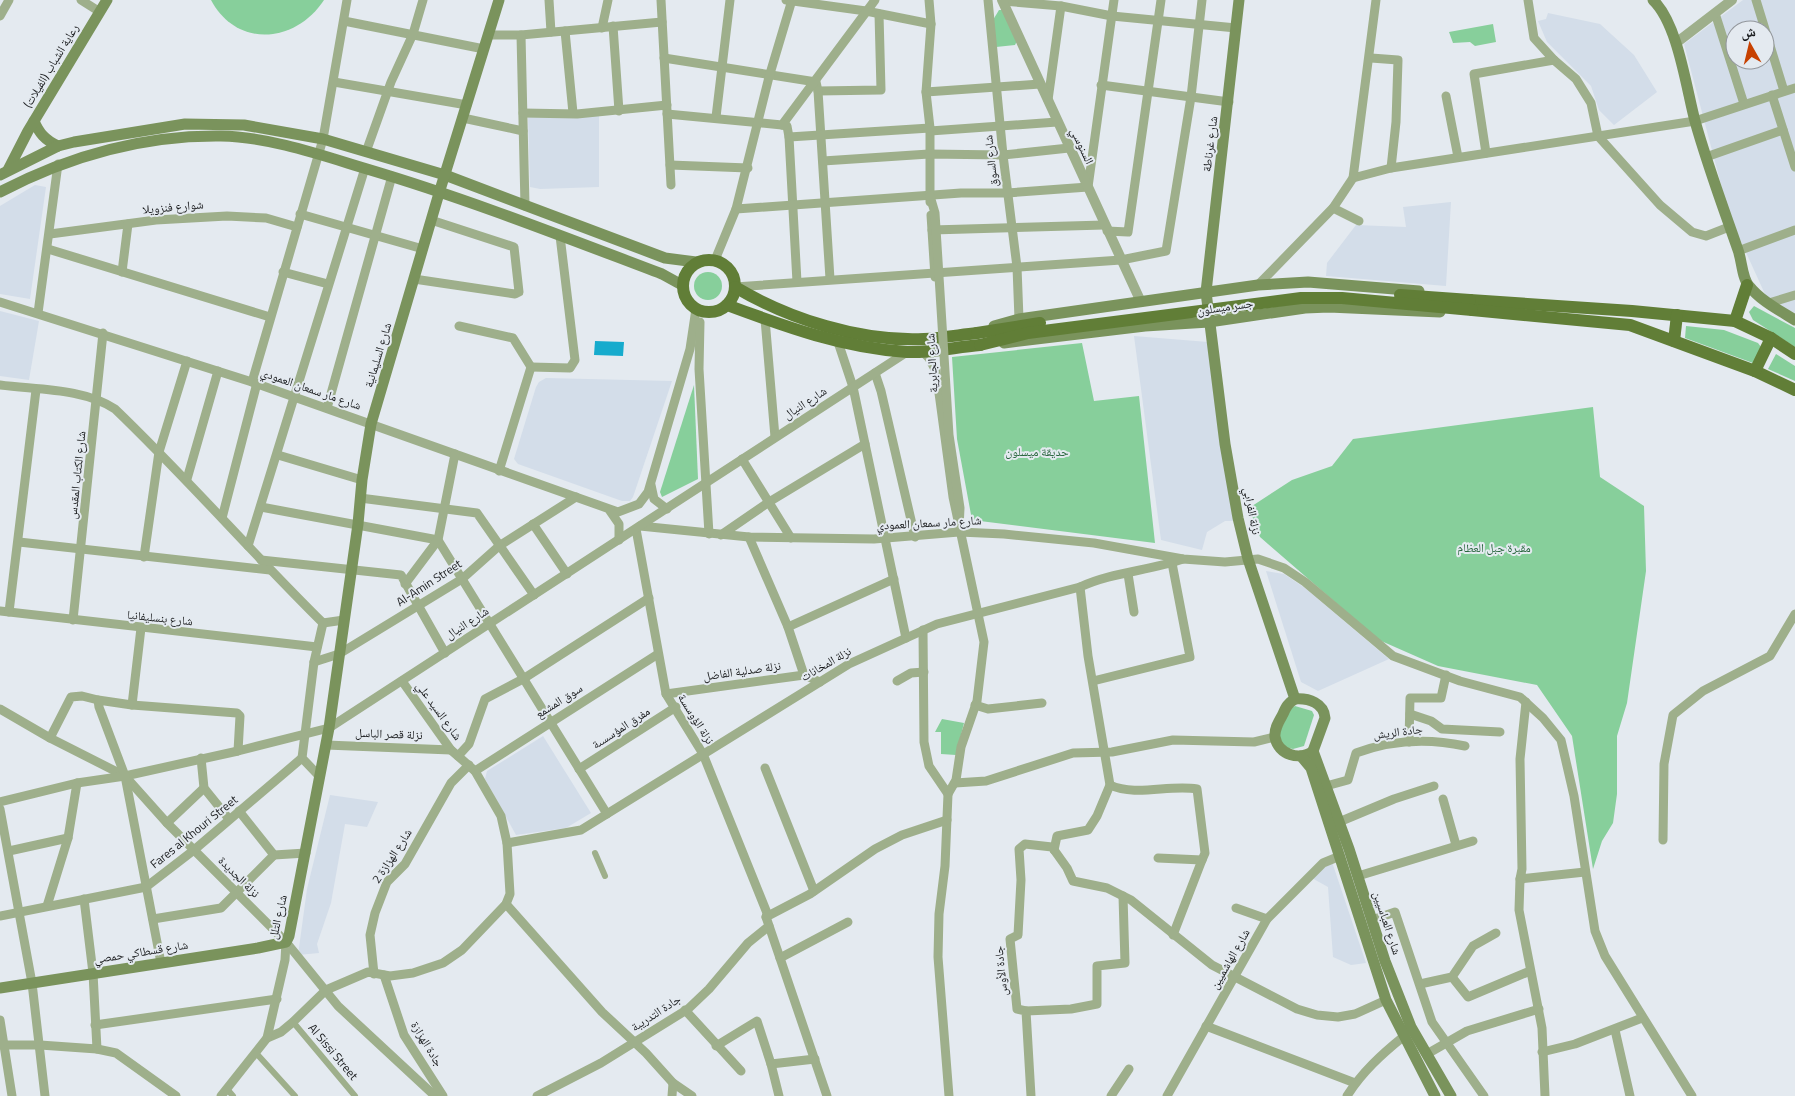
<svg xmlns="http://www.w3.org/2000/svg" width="1795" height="1096" font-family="'Titillium Web','Noto Naskh Arabic',sans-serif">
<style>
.built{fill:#d3dde9;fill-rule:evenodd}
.green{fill:#87cf9b}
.water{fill:#16abcd}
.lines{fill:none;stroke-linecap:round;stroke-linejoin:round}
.pedestrian{stroke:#9eaf8b;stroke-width:6}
.minor{stroke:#9eaf8b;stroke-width:9}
.tertiary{stroke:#9eaf8b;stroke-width:10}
.secondary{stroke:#7a935c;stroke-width:11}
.primary{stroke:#617e37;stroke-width:12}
.minor-bridge{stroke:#9eaf8b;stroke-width:9}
.primary-bridge{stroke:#617e37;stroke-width:12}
.labels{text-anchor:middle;stroke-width:4;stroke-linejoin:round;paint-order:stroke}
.street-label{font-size:12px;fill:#191b1d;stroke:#e4eaf0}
.park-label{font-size:12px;fill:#29663e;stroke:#e4eaf0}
</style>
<rect width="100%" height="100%" fill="#e4eaf0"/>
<g class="built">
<path d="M 1743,0 L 1795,0 L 1795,313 L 1769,303 L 1729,215 L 1684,44 ZM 1735,30 L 1765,30 L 1765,60 L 1735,60 Z"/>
<path d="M 1548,13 L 1600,24 L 1634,55 L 1657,92 L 1614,125 L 1599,110 L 1591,86 L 1547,42 L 1538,21 L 1546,19 Z"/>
<path d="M 599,114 L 599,187 L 540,189 L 530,187 L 528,117 Z"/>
<path d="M 35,185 L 46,187 L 30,299 L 0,294 L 0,206 Z"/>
<path d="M 1451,202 L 1446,286 L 1326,276 L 1327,263 L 1356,225 L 1406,227 L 1403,207 Z"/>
<path d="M 0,311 L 39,321 L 29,380 L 0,376 Z"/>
<path d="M 1134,336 L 1208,342 L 1233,521 L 1225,521 L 1207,532 L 1202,550 L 1161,540 Z"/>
<path d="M 546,378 L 672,381 L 633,497 L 630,501 L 622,501 L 518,464 L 514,459 L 536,387 L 539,382 Z"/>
<path d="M 1266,571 L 1284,574 L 1305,588 L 1389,659 L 1318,691 L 1301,682 Z"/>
<path d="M 543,736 L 591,813 L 566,828 L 516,835 L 485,779 L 487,771 Z"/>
<path d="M 330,795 L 378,802 L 367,827 L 345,824 L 331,903 L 317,944 L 319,953 L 298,955 L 307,889 Z"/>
<path d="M 1332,862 L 1366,963 L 1351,965 L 1333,957 L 1328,887 L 1310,877 Z"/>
</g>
<g class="green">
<path d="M 211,0 L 324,0 C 296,43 237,49 211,0 Z"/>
<path d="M 999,10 L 1004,10 L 1017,41 L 1015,45 L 996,47 L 993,20 Z"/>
<path d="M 1493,24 L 1496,42 L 1475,46 L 1470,42 L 1453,43 L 1449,32 Z"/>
<circle cx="708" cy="286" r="14"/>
<path d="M 1754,306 L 1795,328 L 1795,347 L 1753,320 L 1749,312 Z"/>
<path d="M 1686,326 L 1724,330 L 1758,343 L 1761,347 L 1753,363 L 1685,338 Z"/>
<path d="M 1082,343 L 1094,401 L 1139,396 L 1155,543 L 972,520 L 957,439 L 952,357 Z"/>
<path d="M 1776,354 L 1795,366 L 1795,381 L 1768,369 Z"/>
<path d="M 694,385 L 698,479 L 662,497 L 660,492 Z"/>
<path d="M 1593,407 L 1600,477 L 1644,506 L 1646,571 L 1627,703 L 1617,736 L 1617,794 L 1613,823 L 1602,841 L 1593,869 L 1572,736 L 1537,685 L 1438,666 L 1379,640 L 1260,537 L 1249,508 L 1292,480 L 1332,466 L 1353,439 Z"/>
<path d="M 1295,706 L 1312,711 L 1314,715 L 1304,746 L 1293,749 L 1284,747 L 1278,736 L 1290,709 Z"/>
<path d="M 942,719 L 964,723 L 956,755 L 941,754 L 941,732 L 935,732 Z"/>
</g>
<path class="water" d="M 595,341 L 624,342 L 623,356 L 594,355 Z"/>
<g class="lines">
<g class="pedestrian">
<path d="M 595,853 L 605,876"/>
<path d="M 293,1022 L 355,1096"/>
<path d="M 256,1053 L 295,1096"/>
<path d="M 227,1089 L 233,1096"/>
</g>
<g class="minor">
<path d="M 81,0 L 100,12"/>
<path d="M 549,0 L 551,32"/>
<path d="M 661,0 L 671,185"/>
<path d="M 786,0 L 866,11 L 931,24"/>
<path d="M 929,0 L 931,24 L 926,92 L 930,128 L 930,202"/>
<path d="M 988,0 L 1003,155 L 1017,267 L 1019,319"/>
<path d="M 1528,0 L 1534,38 L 1554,60 L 1576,79 L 1591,103 L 1598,136 L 1660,205 L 1692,232 L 1706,236 L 1729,227"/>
<path d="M 1756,0 L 1784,91"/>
<path d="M 1003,1 L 1061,6 L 1112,16 L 1236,28"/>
<path d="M 1715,13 L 1744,104"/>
<path d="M 0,16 L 9,0"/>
<path d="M 344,21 L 484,49"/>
<path d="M 613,26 L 619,111"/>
<path d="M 602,28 L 608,0"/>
<path d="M 565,31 L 573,113"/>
<path d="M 488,35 L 521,35 L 662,22"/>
<path d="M 521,35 L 525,206"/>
<path d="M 664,58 L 816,82 L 818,91 L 881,90 L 879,14"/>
<path d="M 1371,58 L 1398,60 L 1396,122 L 1391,168"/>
<path d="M 334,82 L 467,105"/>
<path d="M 1101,85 L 1229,102"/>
<path d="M 818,91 L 830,279"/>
<path d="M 926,92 L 1040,84"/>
<path d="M 1772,95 L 1795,167"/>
<path d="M 1446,96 L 1458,157"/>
<path d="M 1048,100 L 1061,6"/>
<path d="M 523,113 L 577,114 L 667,105"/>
<path d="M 667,114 L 782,125 L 875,0"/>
<path d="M 716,117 L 730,0"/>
<path d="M 463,118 L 523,131"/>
<path d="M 782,125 L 787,126 L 789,137 L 797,282"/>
<path d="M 930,131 L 1057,122"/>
<path d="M 789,137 L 930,128"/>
<path d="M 366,152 L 391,82 L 413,34 L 423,0"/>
<path d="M 1486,153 L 1474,74 L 1554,60"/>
<path d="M 1706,157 L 1783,130"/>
<path d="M 823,161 L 929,154 L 1003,155 L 1069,148"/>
<path d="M 670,165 L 748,168"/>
<path d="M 1353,178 L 1391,168 L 1695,121 L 1795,88"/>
<path d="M 1333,208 L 1359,221"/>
<path d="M 736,209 L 961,193 L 1007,193 L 1088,187 L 1114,0"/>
<path d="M 300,214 L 423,249"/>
<path d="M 931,215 L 935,277"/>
<path d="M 932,230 L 1104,225"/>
<path d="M 1107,231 L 1128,232 L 1161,0"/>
<path d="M 50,234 L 156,220 L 227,216 L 266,218 L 297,227"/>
<path d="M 48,249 L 270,317"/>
<path d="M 1738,251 L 1795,230"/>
<path d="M 715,260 L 736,209 L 769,77 L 792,0"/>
<path d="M 122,272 L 128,224"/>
<path d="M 283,272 L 328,284"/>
<path d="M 414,279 L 515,294 L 519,292 L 514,247 L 431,220"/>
<path d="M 1258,285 L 1333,208 L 1353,178 L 1376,0"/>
<path d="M 735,287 L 1121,260 L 1166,251 L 1191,97 L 1202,0"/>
<path d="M 0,302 L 252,382 L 618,512 L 639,504 L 648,492 L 690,349 L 696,309"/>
<path d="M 1769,303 L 1795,295"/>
<path d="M 38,313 L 58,164"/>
<path d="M 765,319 L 775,437"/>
<path d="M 700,322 L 699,369 L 709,534"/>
<path d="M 459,326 L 513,338 L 531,367 L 499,471"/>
<path d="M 838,342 L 853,387 L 906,638"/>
<path d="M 922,351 L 929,358 L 936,371 L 953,497 L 984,642 L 977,701 L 961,747 L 956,780 L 948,794 L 929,766 L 924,742 L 923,630"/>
<path d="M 531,367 L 570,368 L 575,360 L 560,236"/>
<path d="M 875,373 L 881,391 L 915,537"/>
<path d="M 252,382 L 323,139 L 347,0"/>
<path d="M 0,385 C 37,390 83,388 115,409 C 187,478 252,553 323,623"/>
<path d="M 327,408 L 392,176"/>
<path d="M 278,455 L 362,480"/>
<path d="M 742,459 L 791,538"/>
<path d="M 187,479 L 218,371"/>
<path d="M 651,485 L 654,499 L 667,509"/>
<path d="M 360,498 L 477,513 L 534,595"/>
<path d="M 261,507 L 438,540 L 607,814"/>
<path d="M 610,511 L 619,524 L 619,540"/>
<path d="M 222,518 L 257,383"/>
<path d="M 533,524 L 567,574"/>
<path d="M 640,526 L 749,537 L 874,539 L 959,532 L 1004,534 L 1094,543 L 1183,559 L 1225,562 L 1258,559 L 1284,568 L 1305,582 L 1393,656 L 1460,681 L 1520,697 L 1543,718 L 1561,740 L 1574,796 L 1595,931 L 1605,956 L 1692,1096"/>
<path d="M 636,529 L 666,694 L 703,754 L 767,913 L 766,917 L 827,1096"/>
<path d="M 721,535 L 769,502 L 865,444"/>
<path d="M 749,537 L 788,627 L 804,675"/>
<path d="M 19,542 L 270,570"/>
<path d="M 248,546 L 365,168"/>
<path d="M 144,557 L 159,452 L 187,361"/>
<path d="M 261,560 L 401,575 L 445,653"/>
<path d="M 1128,574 L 1134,612"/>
<path d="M 405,584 L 438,540 L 455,454"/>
<path d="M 1080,587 L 1088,656 L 1110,785"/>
<path d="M 0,611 L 317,647"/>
<path d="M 9,612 L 36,390"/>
<path d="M 73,620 L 103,333"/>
<path d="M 323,623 L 344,620"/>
<path d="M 788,627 L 894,579"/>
<path d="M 314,662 L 339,654 L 462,579 L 499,546 L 576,497"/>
<path d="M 897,681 L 911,673 L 924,672"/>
<path d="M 1093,681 L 1190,657 L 1172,563"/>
<path d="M 666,694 L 804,675 L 820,682"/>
<path d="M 1526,702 L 1520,759 L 1522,869 L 1520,879 L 1585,872"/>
<path d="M 132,705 L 141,628"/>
<path d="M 975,705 L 988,709 L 1042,703"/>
<path d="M 0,709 L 50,738 L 125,776 L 167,823 L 286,942 L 338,1006 L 435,1096"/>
<path d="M 1410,714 L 1431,721 L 1442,729 L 1500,732"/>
<path d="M 50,738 L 71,697 L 82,696 L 98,700"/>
<path d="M 1409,742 L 1410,698 L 1441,698 L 1446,675"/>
<path d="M 326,745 L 451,750"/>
<path d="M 458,756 L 469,744 L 485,699 L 523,679 L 649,598"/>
<path d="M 201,758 L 204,788 L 229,819"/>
<path d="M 765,768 L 814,891"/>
<path d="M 579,769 L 676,707"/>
<path d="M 475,771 L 658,654"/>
<path d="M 320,777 L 302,758 L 314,662 L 323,623"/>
<path d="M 955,783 L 986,781 L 1073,753 L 1112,752 L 1173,740 L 1254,742 L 1275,737"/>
<path d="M 1326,786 L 1348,780 L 1356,753 C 1391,740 1428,738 1465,746"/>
<path d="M 948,794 L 945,866 L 939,914 L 938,957 L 949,1096"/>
<path d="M 1443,799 L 1456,845"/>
<path d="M 0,802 L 77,783 L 125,776 L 238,751 L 329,728 L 907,352"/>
<path d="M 0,809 L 32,983 L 45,1096"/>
<path d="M 239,811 L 274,855 L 306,853"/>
<path d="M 1339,822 L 1394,799 L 1434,786"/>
<path d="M 167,823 L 204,788"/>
<path d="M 1663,840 L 1664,764 L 1673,715 L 1703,691 L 1770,656 L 1795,614"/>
<path d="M 507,843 L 581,830 L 849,664 L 937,624 L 1080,587 C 1112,572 1149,571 1183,559"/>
<path d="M 1054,850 L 1057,836 L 1088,830 L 1097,816 L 1110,785 C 1136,797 1170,784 1197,789 L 1205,853 L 1202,860"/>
<path d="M 9,851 L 68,838"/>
<path d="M 1158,858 L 1202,860 L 1173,935"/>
<path d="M 1358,876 L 1473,841"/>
<path d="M 1520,879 L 1519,910 L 1542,1028 L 1545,1096"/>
<path d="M 506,904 L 602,1012 L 646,1053 L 673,1083 L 692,1096"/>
<path d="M 47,906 L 68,838 L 77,783"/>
<path d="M 1236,908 L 1267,919"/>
<path d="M 0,916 L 146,887 L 194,850 L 302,758"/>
<path d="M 766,917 L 810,894 L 875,849 L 902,835 L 947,820"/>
<path d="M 153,919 L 221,908 L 274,855"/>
<path d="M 1372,920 L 1395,912 L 1432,1022 L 1484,1096"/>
<path d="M 780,958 L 848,922"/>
<path d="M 161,963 L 125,776 L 99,707 L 98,700 L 132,705 L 237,713 L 240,716 L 238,751"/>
<path d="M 374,974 L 370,935 L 375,913 L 387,882 L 405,864 L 451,783 L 469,765"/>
<path d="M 384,975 L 404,1035 L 443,1096"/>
<path d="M 1452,977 L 1468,997 L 1530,971"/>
<path d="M 1420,984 L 1452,977 L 1473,946 L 1496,933"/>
<path d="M 685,1010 L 741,1071"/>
<path d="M 1026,1011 L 1071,1009 L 1097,1004 L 1097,966 L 1125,963 L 1123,896"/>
<path d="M 0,1020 L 12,1096"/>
<path d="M 95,1025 L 277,999"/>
<path d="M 1206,1026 L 1355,1083"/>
<path d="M 1615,1030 L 1630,1096"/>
<path d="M 267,1038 L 281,1032 L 293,1022 L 326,990 L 368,972 L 390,976 L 413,973 L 443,963 L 462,950 L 506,904 L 510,894 L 507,843 L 501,816 L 475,771 L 451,750 L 402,681"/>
<path d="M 0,1045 L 40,1045 L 97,1049 L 93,973 L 84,899"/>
<path d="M 716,1046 L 757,1021 L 771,1064 L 815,1059"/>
<path d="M 97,1049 L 116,1053 L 176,1096"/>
<path d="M 1542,1052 L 1575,1044 L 1642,1018"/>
<path d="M 1427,1054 L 1467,1031 L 1539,1009"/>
<path d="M 771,1064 L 779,1096"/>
<path d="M 221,1096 L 267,1038 L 285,960 L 286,942"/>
<path d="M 537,1096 L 601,1063 L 688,1009 L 709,989 L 748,943 L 769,926"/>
<path d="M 672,1096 L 673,1083"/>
<path d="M 1031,1096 L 1026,1011 L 1017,1009 L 1010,939 L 1018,935 L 1021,880 L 1019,849 L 1025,844 L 1052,847 L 1067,868 L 1073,881 L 1107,888 L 1131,900 L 1212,965 L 1297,1009 L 1317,1015 L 1338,1017 L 1355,1014 L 1386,1000"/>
<path d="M 1111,1096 L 1129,1069"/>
<path d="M 1167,1096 L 1267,919 L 1323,863 L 1340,856"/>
<path d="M 1347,1096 C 1362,1072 1382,1054 1403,1037"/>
</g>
<g class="tertiary">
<path d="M 1002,0 L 1141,302"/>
<path d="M 1676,43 L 1732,0"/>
</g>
<g class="secondary">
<path d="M 1239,0 L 1206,292 L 1225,444 L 1238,518 L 1248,559 L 1295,699"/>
<path d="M 1653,0 C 1678,24 1686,87 1695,121 C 1707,164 1723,207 1738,250 C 1742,261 1742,278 1749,286 C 1761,301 1779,310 1795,320"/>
<path d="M 34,121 C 39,133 45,140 58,146"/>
<path d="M 8,170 L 28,131 L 107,0"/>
<path d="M 0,175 L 58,146 L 74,142 L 185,124 L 244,125 L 323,139 L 445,175 L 665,258 L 696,262"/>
<path d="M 0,192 C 69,156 142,135 221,136 C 270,137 321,155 367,169 C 468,199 564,237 662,274 L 682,285"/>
<path d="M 994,326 L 1019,319 L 1258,285 L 1308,282 L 1419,291"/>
<path d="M 1004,343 L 1145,326 L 1209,322 L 1305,308 L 1329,307 L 1440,312"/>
<path d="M 1295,699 C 1309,698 1324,703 1325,718 L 1313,751 C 1300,761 1278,755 1275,737 C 1274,729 1279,721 1283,714 C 1286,707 1288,703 1295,699 Z"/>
<path d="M 1313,751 L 1349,849 L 1385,961 L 1411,1027 L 1451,1096"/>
<path d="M 1301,756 L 1311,768 L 1386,1000 L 1435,1096"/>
<path d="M 0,988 L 258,948 L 286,942 L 289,936 L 329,728 L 358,524 L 362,480 L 371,424 L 440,190 L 499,0"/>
</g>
<g class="primary">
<circle cx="709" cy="286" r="26"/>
<path d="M 735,287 C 789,319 860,342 924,339 C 941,338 959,335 977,333"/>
<path d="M 1470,300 L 1632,311 L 1735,321 L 1771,338 L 1795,354"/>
<path d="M 727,305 C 786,327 844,348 907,352 C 931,353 956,347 980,345"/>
<path d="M 1472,310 L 1630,325 L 1755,371 L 1795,390"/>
<path d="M 1735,321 L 1747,285"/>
<path d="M 1674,341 L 1677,315"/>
<path d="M 1755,371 L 1771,338"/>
</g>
<path class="minor-bridge" d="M 930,196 L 935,213 L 949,435 L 960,508 L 959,528"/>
<g class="primary-bridge">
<path d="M 1400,295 L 1470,300"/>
<path d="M 977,333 L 1040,323"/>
<path d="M 980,345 L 1028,333 L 1301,298 L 1342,298 L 1472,310"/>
</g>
</g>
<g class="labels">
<g class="street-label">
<text transform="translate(51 66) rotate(-59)" y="4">رعاية الشباب (الفيلات)</text>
<text transform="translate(1210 144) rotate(-83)" y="4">شارع غرناطة</text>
<text transform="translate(1082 146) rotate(65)" y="4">السنوسي</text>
<text transform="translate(991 161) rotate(-96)" y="4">شارع السوق</text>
<text transform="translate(173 207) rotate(-5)" y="4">شوارع فنزويلا</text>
<text transform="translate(1225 307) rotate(-8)" y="4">جسر ميسلون</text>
<text transform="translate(378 355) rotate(-73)" y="4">شارع السليمانية</text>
<text transform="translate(932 363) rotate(-93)" y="4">شارع الجابرية</text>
<text transform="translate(311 389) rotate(19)" y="4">شارع مار سمعان العمودي</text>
<text transform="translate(805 403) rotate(-33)" y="4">شارع النيال</text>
<text transform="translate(77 475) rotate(-84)" y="4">شارع الكتاب المقدس</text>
<text transform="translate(1252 511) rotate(79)" y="4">نزلة الفرابي</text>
<text transform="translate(929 523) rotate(-3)" y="4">شارع مار سمعان العمودي</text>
<text transform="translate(429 583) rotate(-33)" y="4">Al-Amin Street</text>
<text transform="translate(160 618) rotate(6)" y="4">شارع بنسليفانيا</text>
<text transform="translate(467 623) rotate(-33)" y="4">شارع النيال</text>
<text transform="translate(826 664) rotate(-30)" y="4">نزلة المخانات</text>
<text transform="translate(742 671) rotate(-8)" y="4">نزلة صدلية الفاضل</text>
<text transform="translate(559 701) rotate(-32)" y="4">سوق المشمع</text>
<text transform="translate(439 711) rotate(54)" y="4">شارع السيد علي</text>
<text transform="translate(696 719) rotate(58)" y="4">نزلة الؤوسسة</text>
<text transform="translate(621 728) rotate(-33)" y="4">مفرق المؤسسىة</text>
<text transform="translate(1398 732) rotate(-7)" y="4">جادة الريش</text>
<text transform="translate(389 734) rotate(2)" y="4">نزلة قصر الباسل</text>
<text transform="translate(194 832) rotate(-39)" y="4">Fares al Khouri Street</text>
<text transform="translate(392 856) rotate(-57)" y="4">شارع الهزازة 2</text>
<text transform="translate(239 877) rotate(45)" y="4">نزلة الجديدة</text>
<text transform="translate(278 917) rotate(-77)" y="4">شارع التلل</text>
<text transform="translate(1387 923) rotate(72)" y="4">شارع العباسيين</text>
<text transform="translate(141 952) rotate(-9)" y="4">شارع قسطاكي حمصي</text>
<text transform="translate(1230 959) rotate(-60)" y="4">شارع الهاشميين</text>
<text transform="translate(1001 971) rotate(-96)" y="4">جادة الأوس</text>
<text transform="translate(656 1013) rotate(-33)" y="4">جادة التدريبة</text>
<text transform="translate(427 1044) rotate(59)" y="4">جادة الهزازة</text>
<text transform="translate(333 1052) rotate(50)" y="4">Al Sissi Street</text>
</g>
<g class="park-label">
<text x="1037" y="456">حديقة ميسلون</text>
<text x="1494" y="552">مقبرة جبل العظام</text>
</g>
</g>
<g transform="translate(1750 45) rotate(352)"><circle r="24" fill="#e4eaf0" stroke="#93979c"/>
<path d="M0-4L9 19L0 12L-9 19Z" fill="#c74101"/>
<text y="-8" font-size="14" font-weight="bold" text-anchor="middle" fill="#191b1d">ش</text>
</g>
</svg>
